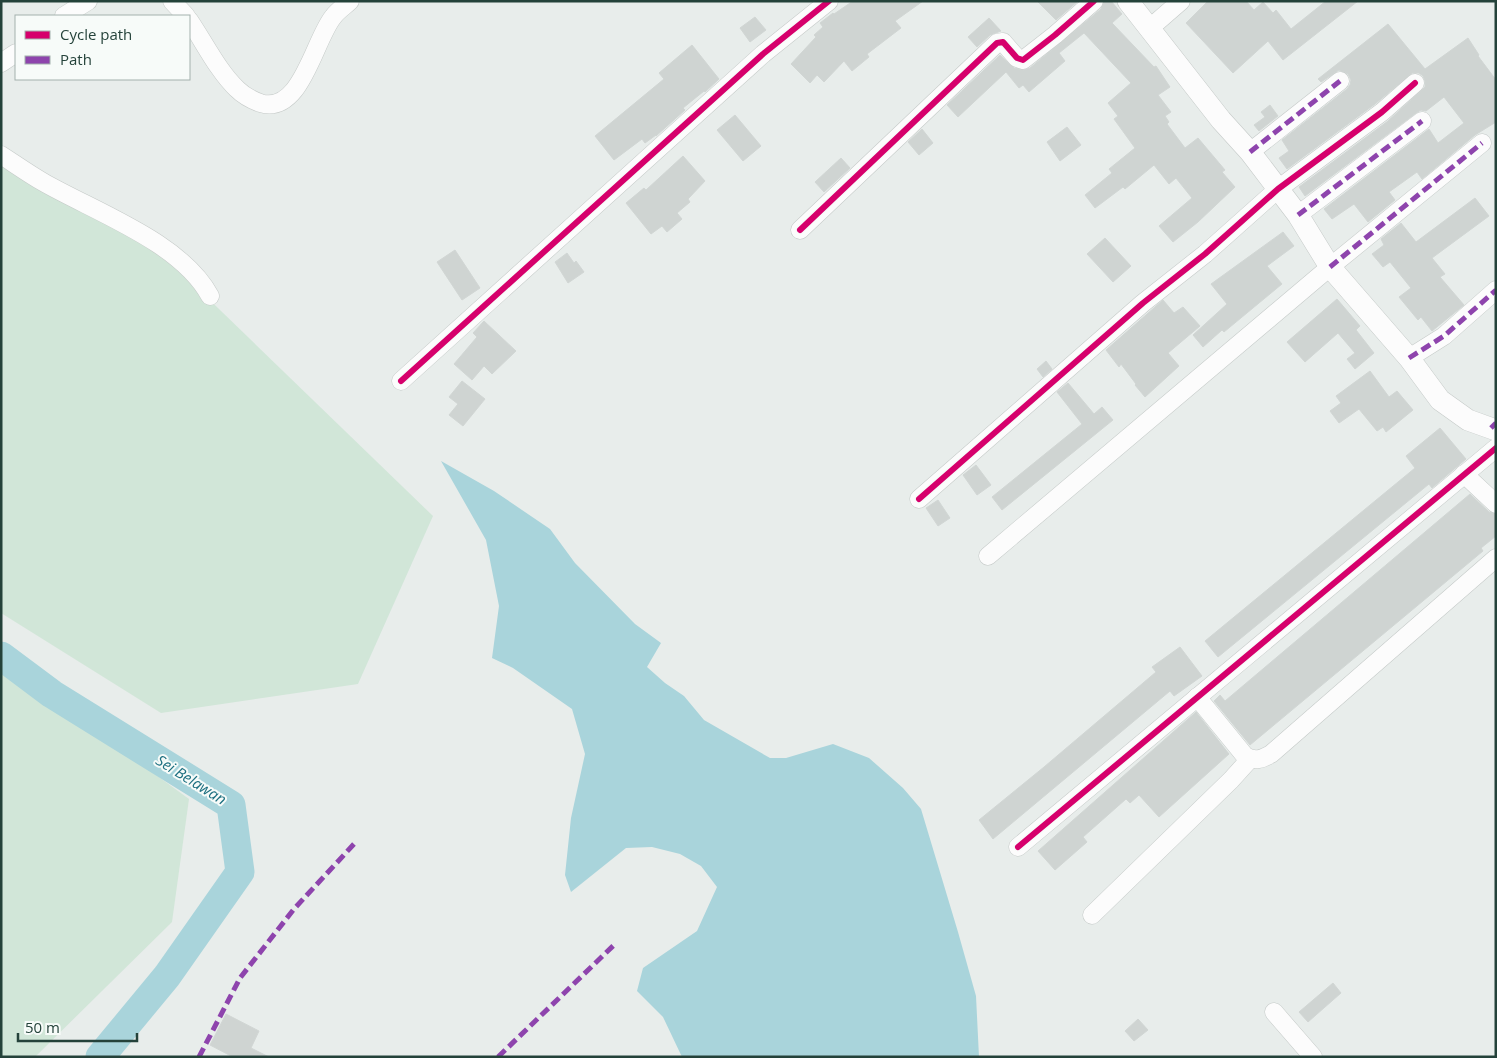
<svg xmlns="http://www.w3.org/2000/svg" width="1497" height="1058" font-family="'Open Sans',sans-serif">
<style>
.green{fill:#d1e6d8}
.water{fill:#a9d4db}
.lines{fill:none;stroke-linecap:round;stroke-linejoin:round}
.river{stroke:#a9d4db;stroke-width:29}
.building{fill:#cfd4d2;stroke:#d1d6d4}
.minor-casing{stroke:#c5cac8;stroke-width:19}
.tertiary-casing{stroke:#c5cac8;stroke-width:22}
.minor{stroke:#fcfcfc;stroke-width:18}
.tertiary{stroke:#fcfcfc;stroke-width:21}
.quiet{stroke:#8e44ad;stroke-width:5;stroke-dasharray:10 5;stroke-linecap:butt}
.cycleway-casing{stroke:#f7fbf9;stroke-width:9}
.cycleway{stroke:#d6006c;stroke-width:6}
.labels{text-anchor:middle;stroke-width:4;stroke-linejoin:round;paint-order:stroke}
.water-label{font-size:15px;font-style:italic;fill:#1c6f80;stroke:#f7fbf9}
</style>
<rect width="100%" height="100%" fill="#e8edeb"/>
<g class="green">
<path d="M 1,159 L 160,252 L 433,516 L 358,684 L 161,713 L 1,613 Z"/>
<path d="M 1,662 L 189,799 L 172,922 L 35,1057 L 1,1057 Z"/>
</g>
<path class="water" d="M 441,461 L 494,491 L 550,529 L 575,563 L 635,624 L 661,643 L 647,667 L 665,683 L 684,696 L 704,720 L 770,758 L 786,758 L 833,744 L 869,758 L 903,788 L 921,809 L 958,932 L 976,996 L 979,1057 L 682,1057 L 663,1017 L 637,991 L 643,968 L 697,931 L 717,887 L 701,866 L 680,854 L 652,847 L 626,848 L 571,892 L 565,875 L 571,818 L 585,754 L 572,709 L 513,668 L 492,658 L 499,606 L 486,540 Z"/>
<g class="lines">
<path class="river" d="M 1,656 L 52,694 L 231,805 L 240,872 L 167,976 L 100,1057"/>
</g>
<g class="building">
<path d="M 853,1 L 923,1 L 895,21 L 901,28 L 867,54 L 869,57 L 852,71 L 844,61 L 824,82 L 817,75 L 810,83 L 791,64 L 816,37 L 814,35 L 823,27 L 820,23 L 833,13 L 834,14 Z"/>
<path d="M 1037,1 L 1078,1 L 1056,20 Z"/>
<path d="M 1104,1 L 1111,1 L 1122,14 L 1112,23 L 1154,67 L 1156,66 L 1170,87 L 1158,95 L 1171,112 L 1165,116 L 1169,122 L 1167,124 L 1185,148 L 1198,138 L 1225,170 L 1222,172 L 1235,187 L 1198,222 L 1173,242 L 1159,226 L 1192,198 L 1176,178 L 1169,184 L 1154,165 L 1125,189 L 1123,187 L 1095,208 L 1085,195 L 1112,173 L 1109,169 L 1135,148 L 1114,119 L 1118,116 L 1108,103 L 1131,83 L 1084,33 L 1059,53 L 1065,61 L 1029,92 L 1023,85 L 1019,88 L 1006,72 L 958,117 L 947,105 L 1000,55 L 1014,68 L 1024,70 L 1030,68 L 1101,9 Z"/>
<path d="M 1208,1 L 1246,1 L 1254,10 L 1263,2 L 1273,13 L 1276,10 L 1291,29 L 1326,1 L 1358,1 L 1283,60 L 1268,41 L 1233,73 L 1186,23 Z"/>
<path d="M 755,17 L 766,30 L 750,42 L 740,28 Z"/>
<path d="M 989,18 L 1001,31 L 990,35 L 977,47 L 968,37 Z"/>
<path d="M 1388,24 L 1425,69 L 1468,38 L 1479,55 L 1478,56 L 1496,80 L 1496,122 L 1475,135 L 1422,179 L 1417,172 L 1389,192 L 1395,200 L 1368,222 L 1354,204 L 1332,219 L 1324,209 L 1429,129 L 1438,143 L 1464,123 L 1444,97 L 1426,111 L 1421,110 L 1416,113 L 1305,196 L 1299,187 L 1388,121 L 1425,87 L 1425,81 L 1423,76 L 1419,73 L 1412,73 L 1375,104 L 1287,169 L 1279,158 L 1289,151 L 1282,140 L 1347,89 L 1350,85 L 1351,80 L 1348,74 L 1339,70 L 1321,82 L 1318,79 Z"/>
<path d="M 692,45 L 719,79 L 705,92 L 704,91 L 683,108 L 685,110 L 656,136 L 656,135 L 645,143 L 642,139 L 614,160 L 595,136 L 664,79 L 659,73 Z"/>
<path d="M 1270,105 L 1278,116 L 1259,131 L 1254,125 L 1265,117 L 1261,112 Z"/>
<path d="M 735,115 L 761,146 L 743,161 L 717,130 Z"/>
<path d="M 1067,127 L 1081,145 L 1060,161 L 1047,142 Z"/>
<path d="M 922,129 L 933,143 L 919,155 L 908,142 Z"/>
<path d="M 683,156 L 705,181 L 688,199 L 690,202 L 677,213 L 682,219 L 667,232 L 662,226 L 651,234 L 626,203 L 644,188 L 646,190 Z"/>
<path d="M 841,158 L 850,168 L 824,192 L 815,182 Z"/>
<path d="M 1475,198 L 1489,216 L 1432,258 L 1445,274 L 1440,277 L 1464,305 L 1432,331 L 1421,317 L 1418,320 L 1399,297 L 1411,288 L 1390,262 L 1383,267 L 1372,254 L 1384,245 L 1381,239 L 1401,223 L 1416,242 Z"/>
<path d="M 1283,232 L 1294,246 L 1267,266 L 1282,284 L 1224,332 L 1222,330 L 1203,347 L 1193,335 L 1227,304 L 1211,284 Z"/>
<path d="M 1105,238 L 1131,266 L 1113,282 L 1087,254 Z"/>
<path d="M 455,250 L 480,288 L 462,300 L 437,262 Z"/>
<path d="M 567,253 L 574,263 L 576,261 L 584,272 L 568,283 L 555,262 Z"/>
<path d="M 1337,299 L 1360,326 L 1356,330 L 1374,353 L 1355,369 L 1347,359 L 1355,353 L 1338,333 L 1305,362 L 1287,342 Z"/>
<path d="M 1163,300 L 1174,313 L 1183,307 L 1200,326 L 1168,353 L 1179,366 L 1145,397 L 1135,385 L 1136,384 L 1121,364 L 1119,367 L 1106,350 Z"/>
<path d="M 484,321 L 516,351 L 492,374 L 484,366 L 472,380 L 454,364 L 477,337 L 473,333 Z"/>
<path d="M 1046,361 L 1052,369 L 1043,377 L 1037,369 Z"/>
<path d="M 1370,371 L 1389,397 L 1397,391 L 1413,410 L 1386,432 L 1383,427 L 1377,431 L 1359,409 L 1339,423 L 1330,411 L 1341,403 L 1336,396 Z"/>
<path d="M 462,381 L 485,399 L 463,426 L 449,415 L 458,404 L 449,397 Z"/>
<path d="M 1068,383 L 1094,414 L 1102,407 L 1113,420 L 1002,510 L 992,497 L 1082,424 L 1057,392 Z"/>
<path d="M 1440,428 L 1466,459 L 1432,488 L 1429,484 L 1218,657 L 1205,641 L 1415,468 L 1406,456 Z"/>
<path d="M 976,465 L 991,485 L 977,495 L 963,475 Z"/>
<path d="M 1470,494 L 1489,512 L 1496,514 L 1496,536 L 1481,548 L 1483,551 L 1250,745 L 1214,701 L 1220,695 L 1225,701 Z"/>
<path d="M 938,500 L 950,518 L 938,526 L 926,508 Z"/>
<path d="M 1180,647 L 1202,676 L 1174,696 L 1170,691 L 993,839 L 979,820 L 1044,767 L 1156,672 L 1152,667 Z"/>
<path d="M 1196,712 L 1229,754 L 1159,817 L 1139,795 L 1130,803 L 1126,799 L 1083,837 L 1087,842 L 1055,870 L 1038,851 Z"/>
<path d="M 1333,983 L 1341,993 L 1308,1022 L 1299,1012 Z"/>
<path d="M 226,1014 L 259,1031 L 251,1048 L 269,1057 L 233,1057 L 210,1045 Z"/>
<path d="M 1138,1019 L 1148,1030 L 1134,1041 L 1125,1031 Z"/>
</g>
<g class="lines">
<g class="minor-casing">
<g id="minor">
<path d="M 172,1 L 186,16"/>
<path d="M 64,16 L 88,1"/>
<path d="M 189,20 C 204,42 218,71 237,89 C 243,95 252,100 260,103 C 301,116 314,40 333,17 C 337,11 345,6 350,1"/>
<path d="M 1150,28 L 1181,1"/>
<path d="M 1,63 L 16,53"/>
<path d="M 1250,152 L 1340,81"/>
<path d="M 1,155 C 15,164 29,174 43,182 C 95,212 181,242 210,296"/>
<path d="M 1298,215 L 1422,121"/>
<path d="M 800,230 L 997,43 L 1003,42 L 1017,58 L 1023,60 L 1055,35 L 1094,1"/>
<path d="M 1409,358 L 1444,336 L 1496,290"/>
<path d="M 401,381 L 763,54 L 829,1"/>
<path d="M 1464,474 L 1496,504"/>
<path d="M 919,499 L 1143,303 L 1205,254 L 1278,189 L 1382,112 L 1415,83"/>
<path d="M 988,556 L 1330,267 L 1482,143"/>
<path d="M 1197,697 L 1245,756 C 1255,762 1262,759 1271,754 L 1496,558"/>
<path d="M 1018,847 L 1496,448"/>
<path d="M 1092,915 L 1231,780 L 1250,759"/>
<path d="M 1274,1012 L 1313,1057"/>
</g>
</g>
<g class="tertiary-casing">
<path id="tertiary" d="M 1128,1 L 1221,120 L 1250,152 L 1298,215 L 1330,267 L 1409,358 L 1440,400 L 1468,420 L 1496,430"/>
</g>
<use href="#minor" class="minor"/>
<use href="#tertiary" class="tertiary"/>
<g class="quiet">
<path d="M 1250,152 L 1340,81"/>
<path d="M 1298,215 L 1422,121"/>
<path d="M 1330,267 L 1482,143"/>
<path d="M 1409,358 L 1444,336 L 1496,290"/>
<path d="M 1491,428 L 1496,423"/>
<path d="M 199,1057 L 240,978 L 294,909 L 354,844"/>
<path d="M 498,1057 L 614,945"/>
</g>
<g class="cycleway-casing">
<g id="cycleway">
<path d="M 800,230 L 997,43 L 1003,42 L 1017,58 L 1023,60 L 1055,35 L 1094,1"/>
<path d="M 401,381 L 763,54 L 829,1"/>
<path d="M 919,499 L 1143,303 L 1205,254 L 1278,189 L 1382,112 L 1415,83"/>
<path d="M 1018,847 L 1496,448"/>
</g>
</g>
<use href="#cycleway" class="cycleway"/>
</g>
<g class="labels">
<g class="water-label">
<text transform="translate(191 780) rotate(32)" y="5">Sei Belawan</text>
</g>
</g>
<rect width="1497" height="1058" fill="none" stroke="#24423a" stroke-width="5"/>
<rect x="15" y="15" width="175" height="65" fill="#f7fbf9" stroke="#a3b1ad"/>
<rect x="25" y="31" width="25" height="8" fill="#d6006c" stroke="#a3b1ad"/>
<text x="60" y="40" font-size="15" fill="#24423a">Cycle path</text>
<rect x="25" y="56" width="25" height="8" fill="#8e44ad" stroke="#a3b1ad"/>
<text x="60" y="65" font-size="15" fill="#24423a">Path</text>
<path d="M18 1033v8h119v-8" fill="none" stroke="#24423a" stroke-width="2.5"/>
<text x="25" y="1033" font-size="15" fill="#24423a" stroke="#f7fbf9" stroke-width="4" paint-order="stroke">50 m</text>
</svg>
